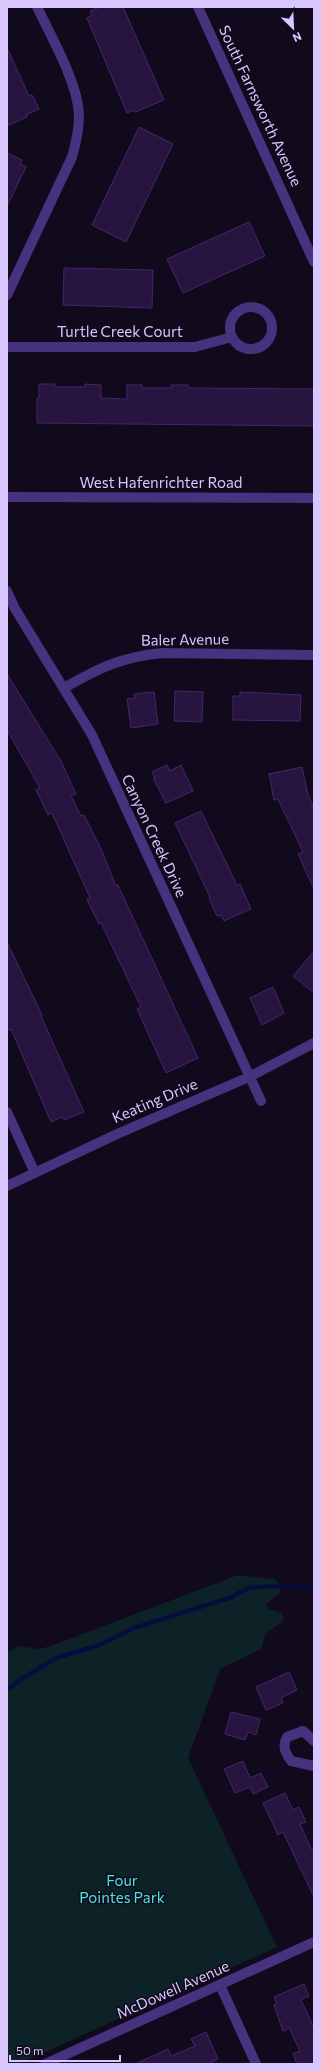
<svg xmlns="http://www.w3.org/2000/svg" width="321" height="2071" font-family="Commissioner,sans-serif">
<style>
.green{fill:#0d2227}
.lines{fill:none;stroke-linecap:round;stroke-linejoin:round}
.stream{stroke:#060d3a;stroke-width:4.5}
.building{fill:#27153f;stroke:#43266c}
.minor{stroke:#46327f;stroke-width:10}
.tertiary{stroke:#46327f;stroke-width:10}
.labels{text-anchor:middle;stroke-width:3;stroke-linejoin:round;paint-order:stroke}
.street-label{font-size:15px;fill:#d9c6ff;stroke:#110a1d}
.park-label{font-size:15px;fill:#4ce5e0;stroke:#110a1d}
</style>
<rect width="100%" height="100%" fill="#110a1d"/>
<path class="green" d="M 238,1575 L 274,1579 L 279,1583 L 280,1593 L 266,1604 L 269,1609 L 282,1613 L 284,1617 L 281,1623 L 266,1633 L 261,1649 L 220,1669 L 188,1758 L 277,1947 L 19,2064 L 7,2064 L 7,1653 L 19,1646 L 39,1649 L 51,1646 Z"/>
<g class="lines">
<path class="stream" d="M 7,1690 L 20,1680 L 58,1657 L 97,1646 L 134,1628 L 232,1597 L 248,1588 L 273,1586 L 314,1587"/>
</g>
<g class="building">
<path d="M 100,7 L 123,7 L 164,100 L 135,112 L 134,110 L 127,113 L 87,18 L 92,15 L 90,11 Z"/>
<path d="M 7,48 L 29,96 L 32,95 L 39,109 L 26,115 L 27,117 L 7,126 Z"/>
<path d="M 139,127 L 173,144 L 126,242 L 92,225 Z"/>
<path d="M 7,153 L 22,160 L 20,164 L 26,167 L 7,206 Z"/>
<path d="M 249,222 L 265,256 L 183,293 L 167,259 Z"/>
<path d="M 64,268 L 153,270 L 152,308 L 63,305 Z"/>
<path d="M 39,384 L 55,384 L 55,387 L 85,387 L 85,384 L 101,385 L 101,398 L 123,399 L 127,399 L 127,385 L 142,385 L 142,388 L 172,388 L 171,385 L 188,385 L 188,388 L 314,389 L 314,426 L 37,423 L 37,398 L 39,398 Z"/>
<path d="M 7,674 L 61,761 L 76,794 L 71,796 L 81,816 L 84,815 L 101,849 L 116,886 L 118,885 L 198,1058 L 166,1073 L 137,1009 L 141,1007 L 101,923 L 99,924 L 87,900 L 90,898 L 52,813 L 48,815 L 36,790 L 40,788 L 7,730 Z"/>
<path d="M 175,691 L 203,692 L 202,722 L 174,721 Z"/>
<path d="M 154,692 L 158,724 L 131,728 L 127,699 L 135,698 L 134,694 Z"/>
<path d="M 240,692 L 301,695 L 300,721 L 233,720 L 233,696 L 240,696 Z"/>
<path d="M 167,765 L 170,771 L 181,765 L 193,791 L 166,803 L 153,778 L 155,778 L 152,772 Z"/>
<path d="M 302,767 L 308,795 L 314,808 L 314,889 L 298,854 L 303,852 L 278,799 L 274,800 L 269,774 Z"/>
<path d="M 201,811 L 237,885 L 240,884 L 251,909 L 224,921 L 221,915 L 217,916 L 209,898 L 210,897 L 175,823 Z"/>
<path d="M 7,942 L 42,1015 L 41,1016 L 84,1112 L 64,1120 L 62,1117 L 51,1122 L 11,1029 L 7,1031 Z"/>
<path d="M 314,951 L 314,993 L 293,976 Z"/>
<path d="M 273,987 L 284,1013 L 262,1025 L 250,998 Z"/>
<path d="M 289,1672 L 297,1690 L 281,1698 L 283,1703 L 266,1710 L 256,1687 Z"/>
<path d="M 231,1712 L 260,1719 L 256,1735 L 248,1732 L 245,1740 L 225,1734 Z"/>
<path d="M 243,1761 L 250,1778 L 261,1773 L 268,1787 L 253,1794 L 250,1787 L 235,1793 L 224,1769 Z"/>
<path d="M 285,1793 L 293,1810 L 299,1807 L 306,1822 L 300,1824 L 311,1849 L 314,1848 L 314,1897 L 283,1832 L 278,1835 L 263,1803 Z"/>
<path d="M 304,1984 L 309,1996 L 301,2000 L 314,2028 L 314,2064 L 297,2064 L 293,2054 L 300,2051 L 289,2028 L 283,2031 L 274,2005 L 277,2004 L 274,1997 Z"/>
<path d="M 206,2032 L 218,2059 L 208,2064 L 135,2064 L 168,2049 L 171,2056 L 195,2046 L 191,2039 Z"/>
</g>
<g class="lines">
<g class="minor">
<path d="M 198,7 L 314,262"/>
<path d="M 7,295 L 72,157 C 76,143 79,130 79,115 C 78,83 51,36 37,7"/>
<circle cx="251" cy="328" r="21"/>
<path d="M 7,347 L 195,347 L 232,337"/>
<path d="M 7,591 L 14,607 L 92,735 L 261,1101"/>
<path d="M 64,688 C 99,668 121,657 162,653 L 314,655"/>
<path d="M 7,1112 L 35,1173"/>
<path d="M 7,1186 L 117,1134 L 249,1077 L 314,1043"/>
<path d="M 314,1741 L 303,1731 L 287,1737 C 282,1747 285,1752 291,1761 L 314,1766"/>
<path d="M 220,1985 L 256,2064"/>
<path d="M 45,2064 L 314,1942"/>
</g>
<path class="tertiary" d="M 7,497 L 314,498"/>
</g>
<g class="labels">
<g class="street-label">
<text transform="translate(260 106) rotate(65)" y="5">South Farnsworth Avenue</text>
<text x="120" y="337">Turtle Creek Court</text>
<text x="161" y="488">West Hafenrichter Road</text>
<text transform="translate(185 640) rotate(-1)" y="5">Baler Avenue</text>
<text transform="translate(154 836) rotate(65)" y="5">Canyon Creek Drive</text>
<text transform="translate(155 1101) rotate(-23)" y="5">Keating Drive</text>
<text transform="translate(173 1990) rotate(-24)" y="5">McDowell Avenue</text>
</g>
<g class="park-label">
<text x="122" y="1886">Four<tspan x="122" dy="17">Pointes Park</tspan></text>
</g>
</g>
<rect width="321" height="2071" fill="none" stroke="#d9c6ff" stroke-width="16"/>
<g transform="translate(293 28) rotate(156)" stroke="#110a1d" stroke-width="3" paint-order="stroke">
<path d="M0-3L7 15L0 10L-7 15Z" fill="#d9c6ff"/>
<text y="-6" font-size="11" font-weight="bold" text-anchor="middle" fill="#d9c6ff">N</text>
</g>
<path d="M10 2055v6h110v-6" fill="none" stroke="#d9c6ff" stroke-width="2"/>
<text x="16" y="2055" font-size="12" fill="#d9c6ff" stroke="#110a1d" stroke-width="3" paint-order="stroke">50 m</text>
</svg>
